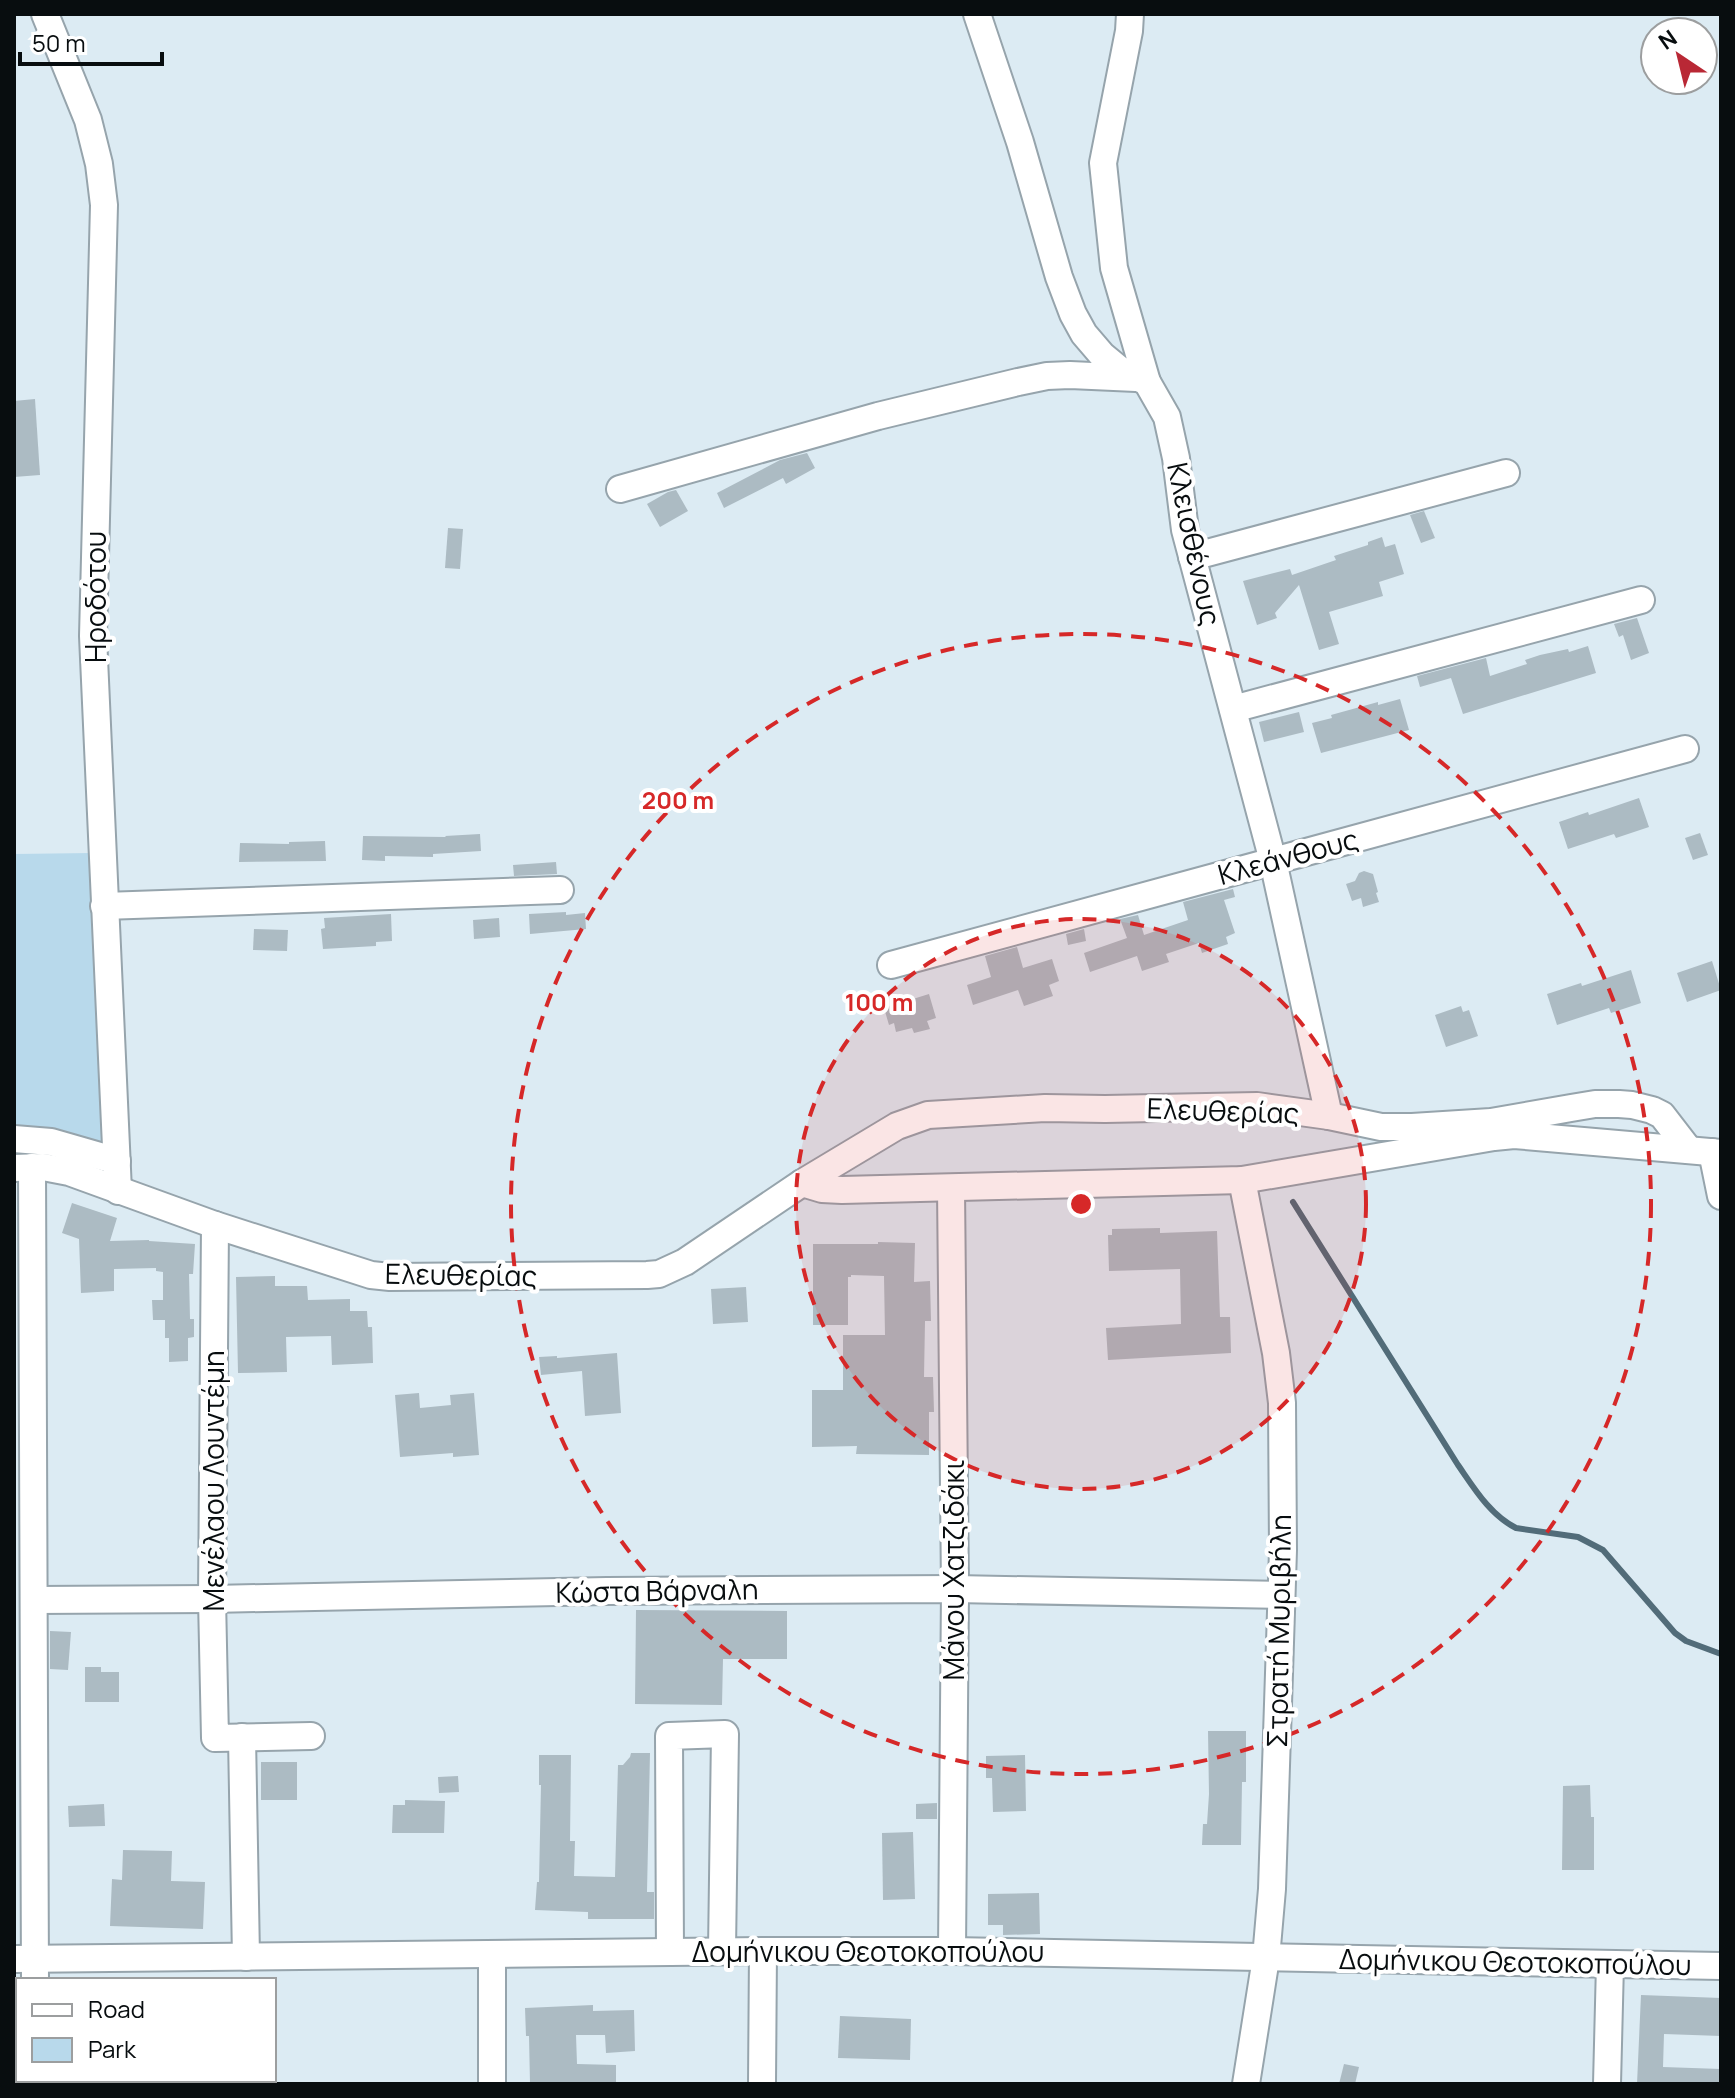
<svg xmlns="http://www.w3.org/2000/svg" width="1735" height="2098" font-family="Manrope,sans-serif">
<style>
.green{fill:#b8d9eb}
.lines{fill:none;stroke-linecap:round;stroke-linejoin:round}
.stream{stroke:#526c79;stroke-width:6}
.building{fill:#acbbc3}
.minor-casing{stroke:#96a4ac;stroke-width:30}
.path{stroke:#8d999e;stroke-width:3;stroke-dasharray:4 4;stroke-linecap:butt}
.minor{stroke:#fff;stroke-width:26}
.ring{fill:none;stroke:#d62828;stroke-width:4;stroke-dasharray:14 10}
.labels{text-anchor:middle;stroke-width:8;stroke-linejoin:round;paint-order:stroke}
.street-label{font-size:28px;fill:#080d0f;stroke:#fff}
.centre{fill:#d62828;stroke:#fff;stroke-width:4}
.ring-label{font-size:24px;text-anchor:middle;font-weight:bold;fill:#d62828;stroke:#fff;stroke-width:8;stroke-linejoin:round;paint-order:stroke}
</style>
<rect width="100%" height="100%" fill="#dcebf3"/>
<path class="green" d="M 92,853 L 107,1147 L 14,1130 L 14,854 Z"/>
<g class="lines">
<path class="stream" d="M 1293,1202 L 1458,1465 C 1474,1488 1490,1515 1516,1528 L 1578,1537 L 1603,1550 L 1675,1633 L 1686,1641 L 1721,1654"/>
</g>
<g class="building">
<path d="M 35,399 L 40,475 L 14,477 L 14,401 Z"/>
<path d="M 807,453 L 815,468 L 786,484 L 783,478 L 724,508 L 717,493 L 780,460 Z"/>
<path d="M 676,490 L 688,511 L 660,527 L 647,504 L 668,492 Z"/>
<path d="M 1424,511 L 1435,538 L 1421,543 L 1410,515 Z"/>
<path d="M 448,528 L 463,529 L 460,569 L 445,568 Z"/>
<path d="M 1382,537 L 1385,547 L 1395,544 L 1404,574 L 1379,582 L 1383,596 L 1329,612 L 1339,644 L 1319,650 L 1299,585 L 1275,613 L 1277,618 L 1257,625 L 1243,581 L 1290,569 L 1292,575 L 1336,560 L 1334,556 L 1368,545 L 1368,542 Z"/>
<path d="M 1637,618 L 1649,653 L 1631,660 L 1623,635 L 1619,637 L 1614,624 Z"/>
<path d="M 1588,646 L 1596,673 L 1463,714 L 1451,678 L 1420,687 L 1417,676 L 1486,658 L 1490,676 L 1527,664 L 1525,660 L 1540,655 L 1568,649 L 1569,652 Z"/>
<path d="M 1400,699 L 1409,730 L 1321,753 L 1312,723 L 1332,718 L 1331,715 L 1378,702 L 1378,705 Z"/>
<path d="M 1299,712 L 1304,732 L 1264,742 L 1259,722 Z"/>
<path d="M 1639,798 L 1649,827 L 1616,838 L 1614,834 L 1568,849 L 1559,822 L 1588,812 L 1589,815 Z"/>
<path d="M 1700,833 L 1708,855 L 1693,860 L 1685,838 Z"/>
<path d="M 480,834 L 481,851 L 433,854 L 433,857 L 385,856 L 385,861 L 362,860 L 363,836 L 446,837 L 445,836 Z"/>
<path d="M 325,841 L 326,861 L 239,862 L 240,843 L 289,844 L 289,842 Z"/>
<path d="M 556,862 L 557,874 L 514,876 L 513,865 Z"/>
<path d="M 1364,871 L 1373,874 L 1378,892 L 1376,893 L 1379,902 L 1363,907 L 1361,898 L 1352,901 L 1346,884 L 1355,881 L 1359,873 Z"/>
<path d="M 1233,889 L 1235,897 L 1224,900 L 1235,933 L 1226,937 L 1228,944 L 1202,953 L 1199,943 L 1166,954 L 1169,962 L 1142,971 L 1137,956 L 1090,972 L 1084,953 L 1127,938 L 1120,919 L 1138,915 L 1144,935 L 1188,920 L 1183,902 Z"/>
<path d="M 566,912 L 566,915 L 585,913 L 586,929 L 530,934 L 529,914 Z"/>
<path d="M 391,914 L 392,941 L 376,942 L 376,946 L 323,949 L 321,929 L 325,928 L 324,918 Z"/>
<path d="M 499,918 L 500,937 L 474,939 L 473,920 Z"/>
<path d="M 254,929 L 288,930 L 287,951 L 253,950 Z"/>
<path d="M 1084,929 L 1086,941 L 1068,945 L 1066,934 Z"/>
<path d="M 1017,947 L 1023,968 L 1052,959 L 1059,981 L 1049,985 L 1053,996 L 1024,1006 L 1018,990 L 973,1005 L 967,985 L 991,977 L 985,956 Z"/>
<path d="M 1712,961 L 1721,990 L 1687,1002 L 1677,973 Z"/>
<path d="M 1631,970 L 1641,1003 L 1611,1013 L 1609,1008 L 1557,1025 L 1547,994 L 1581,983 L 1582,986 Z"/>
<path d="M 929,994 L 936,1018 L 927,1021 L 930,1029 L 914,1033 L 912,1028 L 896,1032 L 894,1023 L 889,1025 L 884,1008 Z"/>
<path d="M 1461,1006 L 1463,1012 L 1469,1010 L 1478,1036 L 1446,1047 L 1435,1015 Z"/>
<path d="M 72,1203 L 117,1218 L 110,1241 L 149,1240 L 149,1241 L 195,1244 L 193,1274 L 189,1274 L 190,1319 L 194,1319 L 194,1337 L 188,1338 L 188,1361 L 169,1362 L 169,1338 L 165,1338 L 165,1320 L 153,1320 L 152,1300 L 163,1300 L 163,1272 L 156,1271 L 156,1268 L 114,1269 L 114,1291 L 81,1293 L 79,1239 L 62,1233 Z"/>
<path d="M 1160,1228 L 1160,1233 L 1217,1231 L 1220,1317 L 1230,1317 L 1231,1353 L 1108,1360 L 1106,1328 L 1181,1324 L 1180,1269 L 1109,1271 L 1108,1235 L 1112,1235 L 1112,1229 Z"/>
<path d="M 878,1242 L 915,1243 L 914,1282 L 930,1281 L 931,1321 L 925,1321 L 924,1377 L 933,1377 L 934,1412 L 929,1412 L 929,1455 L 856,1454 L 857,1446 L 812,1447 L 812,1390 L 843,1390 L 843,1335 L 885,1335 L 884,1276 L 851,1275 L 851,1277 L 848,1277 L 848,1325 L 813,1325 L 813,1244 L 878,1244 Z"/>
<path d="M 275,1276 L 275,1286 L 307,1286 L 308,1300 L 350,1299 L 350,1311 L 367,1311 L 368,1327 L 372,1327 L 373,1363 L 332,1365 L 331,1336 L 286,1337 L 287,1372 L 238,1373 L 236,1277 Z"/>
<path d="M 746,1287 L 748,1322 L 713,1324 L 711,1289 Z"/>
<path d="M 617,1353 L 621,1413 L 585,1416 L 582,1371 L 541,1375 L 539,1357 L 557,1356 L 557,1358 Z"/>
<path d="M 419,1393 L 420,1408 L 451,1405 L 450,1395 L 474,1393 L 479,1455 L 453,1457 L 453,1453 L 400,1457 L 395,1395 Z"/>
<path d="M 636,1610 L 787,1611 L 787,1659 L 723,1659 L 722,1705 L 635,1704 Z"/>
<path d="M 50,1631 L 71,1632 L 68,1670 L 50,1669 Z"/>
<path d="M 85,1667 L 101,1667 L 101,1672 L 119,1672 L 119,1702 L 85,1702 Z"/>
<path d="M 1208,1731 L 1246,1731 L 1246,1782 L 1242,1782 L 1241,1845 L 1202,1845 L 1203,1824 L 1207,1824 L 1209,1794 Z"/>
<path d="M 631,1753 L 650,1753 L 647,1892 L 654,1892 L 654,1919 L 588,1919 L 588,1912 L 535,1910 L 537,1882 L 539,1882 L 541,1785 L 539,1785 L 539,1755 L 571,1755 L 570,1841 L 575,1841 L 574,1876 L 615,1877 L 618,1765 L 623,1765 L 630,1757 Z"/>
<path d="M 1025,1755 L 1026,1811 L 993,1812 L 992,1778 L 986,1778 L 986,1756 Z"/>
<rect x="261" y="1762" width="36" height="38"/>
<path d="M 458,1776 L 459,1792 L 439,1793 L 438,1777 Z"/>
<path d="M 1590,1785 L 1591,1817 L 1594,1817 L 1594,1870 L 1562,1870 L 1563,1786 Z"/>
<path d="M 405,1800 L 445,1801 L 444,1833 L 392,1833 L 393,1805 L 405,1805 Z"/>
<path d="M 937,1803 L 937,1819 L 916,1819 L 916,1804 Z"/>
<path d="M 104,1804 L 105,1826 L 69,1827 L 68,1806 Z"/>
<path d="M 913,1832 L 915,1899 L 883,1900 L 882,1833 Z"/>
<path d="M 123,1850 L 172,1851 L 171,1881 L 205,1882 L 203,1929 L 110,1926 L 112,1879 L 122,1880 Z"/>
<path d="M 1039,1893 L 1040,1934 L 1003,1935 L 1003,1925 L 988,1925 L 988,1894 Z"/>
<path d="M 1641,1995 L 1721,1998 L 1721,2036 L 1664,2034 L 1663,2067 L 1721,2069 L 1721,2084 L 1637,2084 Z"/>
<path d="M 593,2005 L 593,2011 L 634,2010 L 635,2051 L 606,2053 L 605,2035 L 576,2035 L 577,2064 L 616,2065 L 616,2084 L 530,2084 L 529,2036 L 526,2036 L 525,2008 Z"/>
<path d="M 840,2016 L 911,2019 L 910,2060 L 838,2058 Z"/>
<path d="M 1344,2064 L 1359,2067 L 1355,2084 L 1339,2084 Z"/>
</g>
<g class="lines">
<g class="minor-casing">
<g id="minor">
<path d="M 45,14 L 88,120 L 99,164 L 104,205 L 93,636 L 118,1191"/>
<path d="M 977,14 L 1020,142 L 1059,277 L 1073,314 L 1084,334 L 1102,355 L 1119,369 L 1147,382 L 1167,417 L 1176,458 L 1185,530 L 1273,861 L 1329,1116"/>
<path d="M 1130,14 L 1129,31 L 1103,163 L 1114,268 L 1147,382"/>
<path d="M 620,489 L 878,416 L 1018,382 L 1047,376 L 1070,375 L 1136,378"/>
<path d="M 1192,557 L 1506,473"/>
<path d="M 1233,709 L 1641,600"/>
<path d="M 104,906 L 560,890"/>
<path d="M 891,965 L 1685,749"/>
<path d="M 14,1139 L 51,1142 L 117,1161"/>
<path d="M 1712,1152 L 1721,1196"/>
<path d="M 32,1167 L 35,1980"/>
<path d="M 14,1168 L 43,1167 L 69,1172 L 215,1225 L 371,1275 L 390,1277 L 647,1275 L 659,1274 L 685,1262 L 802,1183 L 897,1126 L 928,1115 L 1045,1108 L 1105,1109 L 1257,1106 L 1329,1116 L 1381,1127 L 1412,1127 L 1491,1122 L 1571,1108 L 1595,1104 L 1619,1104 L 1632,1105 L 1652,1110 L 1662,1115 L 1689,1150"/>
<path d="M 1242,1180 L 1276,1353 L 1282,1403 L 1283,1550 L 1272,1889 L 1266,1958 L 1246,2084"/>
<path d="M 802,1183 L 822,1189 L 842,1190 L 1242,1180 L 1494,1137 L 1514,1135 L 1721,1153"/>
<path d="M 951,1188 L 955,1589 L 952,1951"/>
<path d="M 215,1225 L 212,1599 L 215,1738 L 311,1736"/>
<path d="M 34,1600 L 212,1599 L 607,1591 L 955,1589 L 1281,1595"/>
<path d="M 242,1737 L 246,1957"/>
<path d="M 670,1952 L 669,1736 L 725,1734 L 722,1951"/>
<path d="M 492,1954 L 492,2084"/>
<path d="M 14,1959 L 763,1951 L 952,1951 L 1721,1966"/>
<path d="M 37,2080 L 37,2084"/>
<path d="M 762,2084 L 763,1951"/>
<path d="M 1607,2084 L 1610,1964"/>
</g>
</g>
<path class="path" d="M 240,2084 L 242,2080"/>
<use href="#minor" class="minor"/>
</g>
<circle cx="1081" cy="1204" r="285" fill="#d62828" fill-opacity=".12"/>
<g class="ring">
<circle cx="1081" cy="1204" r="285"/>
<circle cx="1081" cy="1204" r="570"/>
</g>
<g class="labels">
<g class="street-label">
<text transform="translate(1194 544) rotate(78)" y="10">Κλεισθένους</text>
<text transform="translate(96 597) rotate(-90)" y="10">Ηροδότου</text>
<text transform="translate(1288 857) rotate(-15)" y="10">Κλεάνθους</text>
<text transform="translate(1223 1111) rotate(2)" y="10">Ελευθερίας</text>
<text transform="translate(461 1275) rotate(1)" y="10">Ελευθερίας</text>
<text transform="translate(214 1481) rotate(-90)" y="10">Μενέλαου Λουντέμη</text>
<text transform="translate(954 1570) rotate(-90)" y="10">Μάνου Χατζιδάκι</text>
<text transform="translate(657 1591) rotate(-1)" y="10">Κώστα Βάρναλη</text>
<text transform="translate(1279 1631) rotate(-89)" y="10">Στρατή Μυριβήλη</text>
<text x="868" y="1962">Δομήνικου Θεοτοκοπούλου</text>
<text transform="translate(1515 1962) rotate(1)" y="10">Δομήνικου Θεοτοκοπούλου</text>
</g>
</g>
<circle cx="1081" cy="1204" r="12" class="centre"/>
<g class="ring-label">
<text x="678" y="809">200 m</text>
<text x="879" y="1011">100 m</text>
</g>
<rect width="1735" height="2098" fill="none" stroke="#080d0f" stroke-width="32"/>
<rect x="16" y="1978" width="260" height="104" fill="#ffffff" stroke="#9c9e9f" stroke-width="2"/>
<rect x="32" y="2004" width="40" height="12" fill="#ffffff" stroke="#9c9e9f" stroke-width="2"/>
<text x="88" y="2018" font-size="24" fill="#080d0f">Road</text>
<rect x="32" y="2038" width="40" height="24" fill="#b8d9eb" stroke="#9c9e9f" stroke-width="2"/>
<text x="88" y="2058" font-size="24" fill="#080d0f">Park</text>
<g transform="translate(1679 56) rotate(325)"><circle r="38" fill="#ffffff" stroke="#9c9e9f" stroke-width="2"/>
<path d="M0-6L14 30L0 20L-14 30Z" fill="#b92835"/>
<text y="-12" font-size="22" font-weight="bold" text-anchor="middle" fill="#080d0f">N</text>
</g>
<path d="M20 52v12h142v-12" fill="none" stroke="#080d0f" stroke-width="4"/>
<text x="32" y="52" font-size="24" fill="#080d0f" stroke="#ffffff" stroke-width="6" paint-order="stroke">50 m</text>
</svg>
